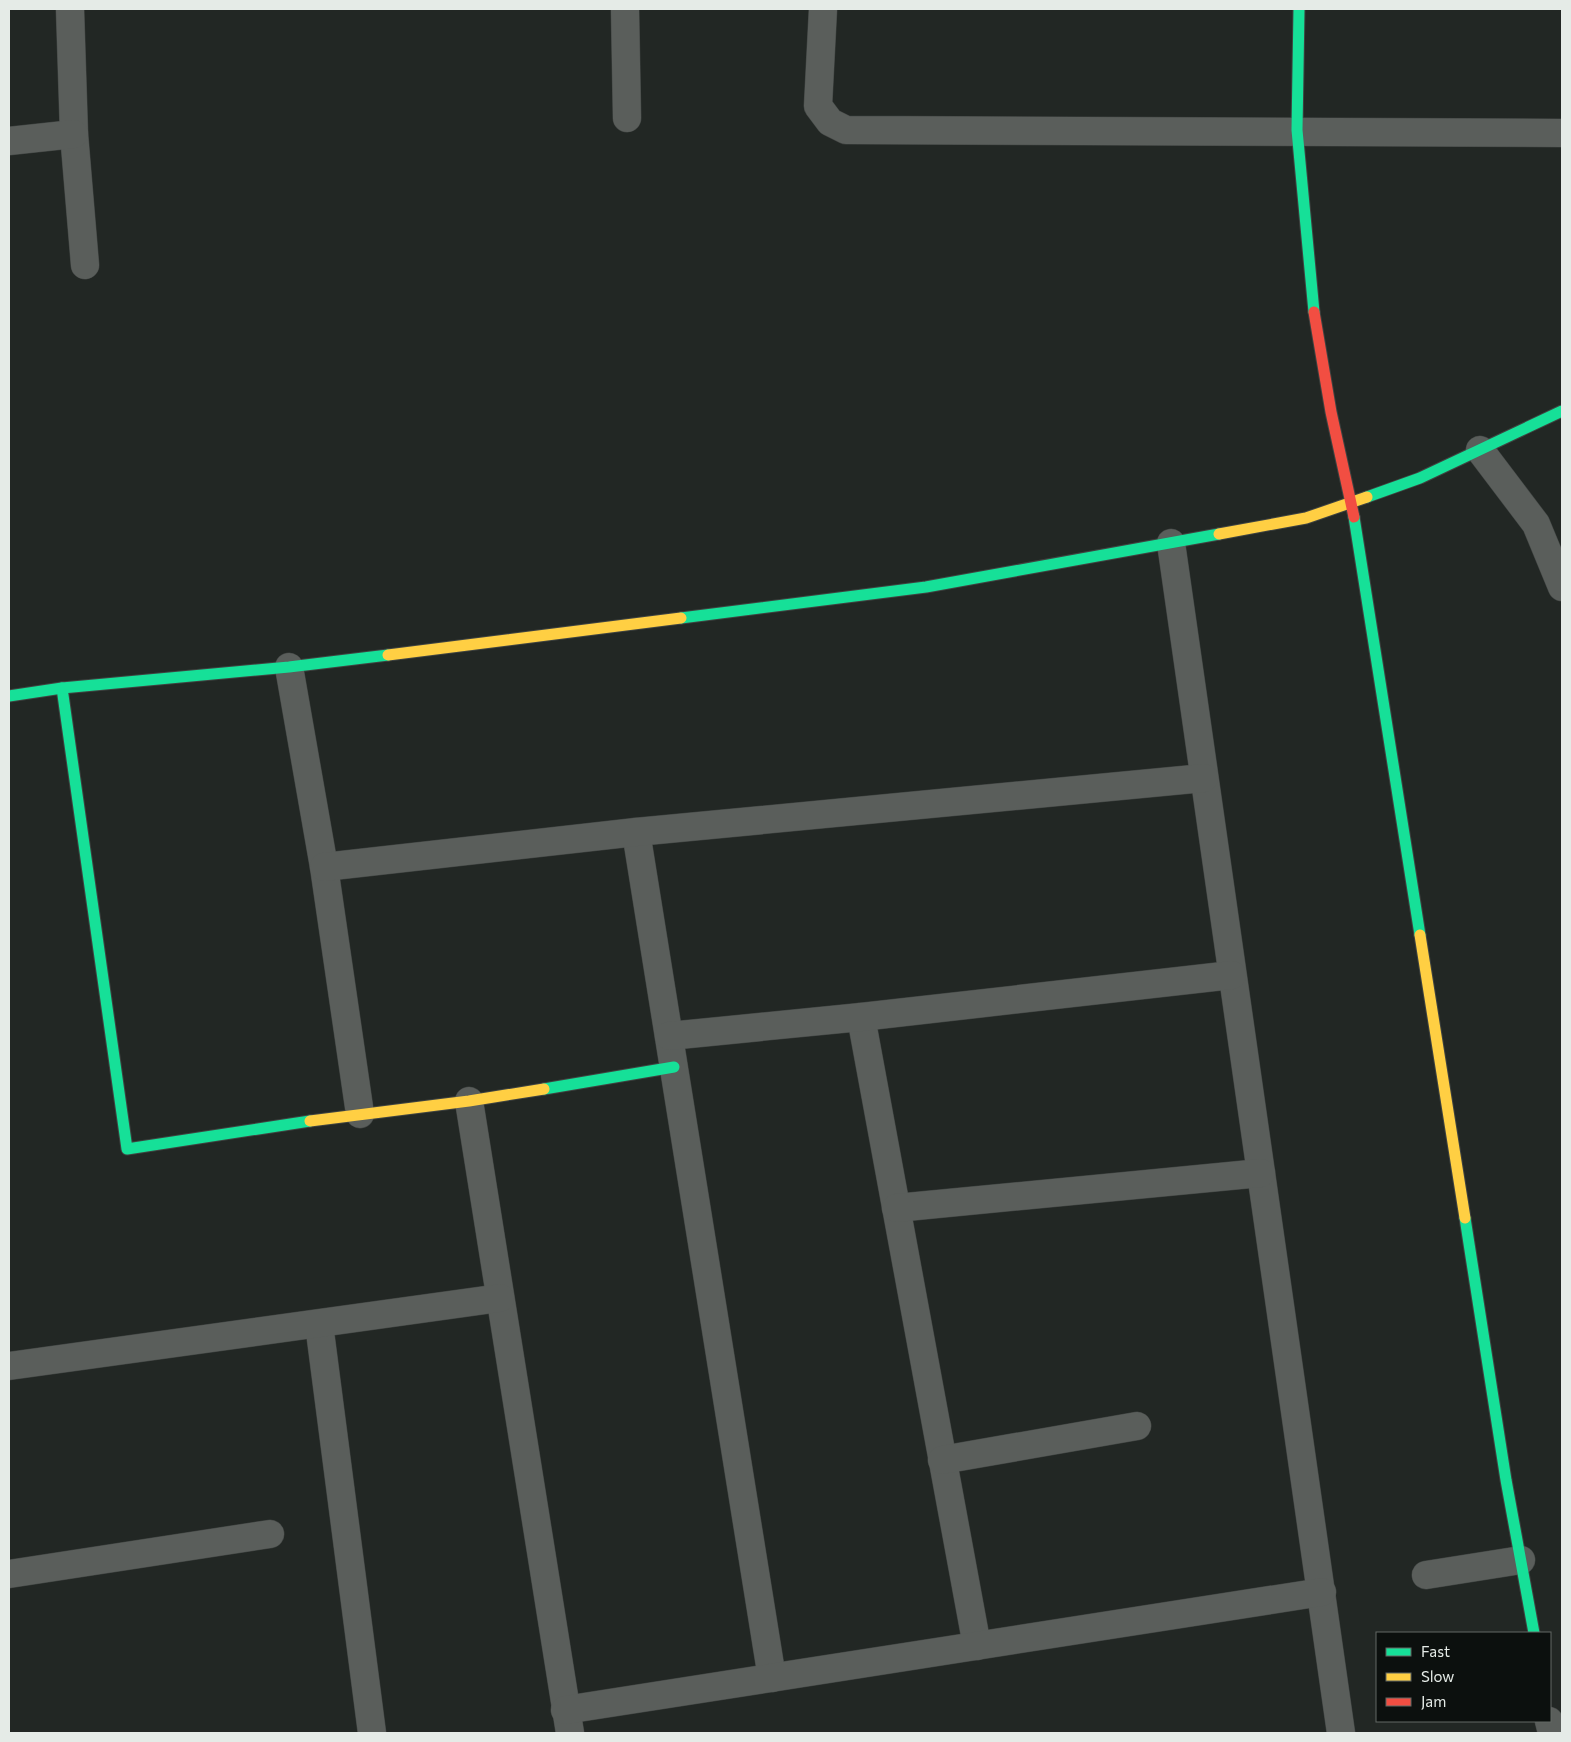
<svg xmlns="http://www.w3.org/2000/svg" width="1571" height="1742" font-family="Commissioner,sans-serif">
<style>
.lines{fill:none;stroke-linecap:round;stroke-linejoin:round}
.street-casing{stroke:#3f4341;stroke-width:29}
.fast-casing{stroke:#3f4341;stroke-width:13}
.slow-casing{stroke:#3f4341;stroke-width:13}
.jam-casing{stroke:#3f4341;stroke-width:13}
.street{stroke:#5a5e5b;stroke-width:28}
.fast{stroke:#16e098;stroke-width:11}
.slow{stroke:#ffcf43;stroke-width:11}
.jam{stroke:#f24e42;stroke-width:11}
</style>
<rect width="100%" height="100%" fill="#222724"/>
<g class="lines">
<g class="street-casing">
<g id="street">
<path d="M 70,9 L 74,134 L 85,265"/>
<path d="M 625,9 L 627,118"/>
<path d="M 823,9 L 818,106 L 830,122 L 846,130 L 1562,133"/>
<path d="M 9,141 L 74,134"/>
<path d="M 1480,450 L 1536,524 L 1562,587"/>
<path d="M 1171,543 L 1341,1733"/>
<path d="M 289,667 L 324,867 L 360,1114"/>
<path d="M 636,832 L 772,1678"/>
<path d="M 324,867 L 636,832 L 1204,778"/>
<path d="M 861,1017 L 977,1646"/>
<path d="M 669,1036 L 861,1017 L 1232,975"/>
<path d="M 469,1101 L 570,1733"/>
<path d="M 896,1208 L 1261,1173"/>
<path d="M 319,1324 L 372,1733"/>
<path d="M 9,1366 L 500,1298"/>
<path d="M 942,1460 L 1137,1426"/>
<path d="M 9,1574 L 270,1534"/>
<path d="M 1426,1575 L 1521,1560"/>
<path d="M 565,1710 L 1322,1592"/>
<path d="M 1549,1721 L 1552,1733"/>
</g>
</g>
<g class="fast-casing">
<g id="fast">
<path d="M 1299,9 L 1297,130 L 1314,312"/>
<path d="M 1367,497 L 1420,478 L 1562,411"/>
<path d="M 1354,517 L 1420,935"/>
<path d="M 681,618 L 926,587 L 1219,534"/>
<path d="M 62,688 L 127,1149 L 310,1121"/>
<path d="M 9,696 L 62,688 L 289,667 L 388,655"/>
<path d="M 544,1089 L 674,1067"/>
<path d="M 1465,1218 L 1506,1480 L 1534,1633"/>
</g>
</g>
<g class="slow-casing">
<g id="slow">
<path d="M 1219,534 L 1306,518 L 1367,497"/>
<path d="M 388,655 L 681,618"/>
<path d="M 1420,935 L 1465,1218"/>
<path d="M 310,1121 L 469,1101 L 544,1089"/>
</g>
</g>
<g class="jam-casing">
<path id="jam" d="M 1314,312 L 1331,412 L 1354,517"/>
</g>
<use href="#street" class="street"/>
<use href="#fast" class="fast"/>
<use href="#slow" class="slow"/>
<use href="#jam" class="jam"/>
</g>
<rect width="1571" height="1742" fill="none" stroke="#e5ebe7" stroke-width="20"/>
<rect x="1376" y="1632" width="175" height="90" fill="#0c100e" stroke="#636865"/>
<rect x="1386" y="1648" width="25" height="8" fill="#16e098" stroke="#636865"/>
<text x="1421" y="1657" font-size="15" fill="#e5ebe7">Fast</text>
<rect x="1386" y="1673" width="25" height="8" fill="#ffcf43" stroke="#636865"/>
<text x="1421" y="1682" font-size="15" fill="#e5ebe7">Slow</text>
<rect x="1386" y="1698" width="25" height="8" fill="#f24e42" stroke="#636865"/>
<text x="1421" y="1707" font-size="15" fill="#e5ebe7">Jam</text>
</svg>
